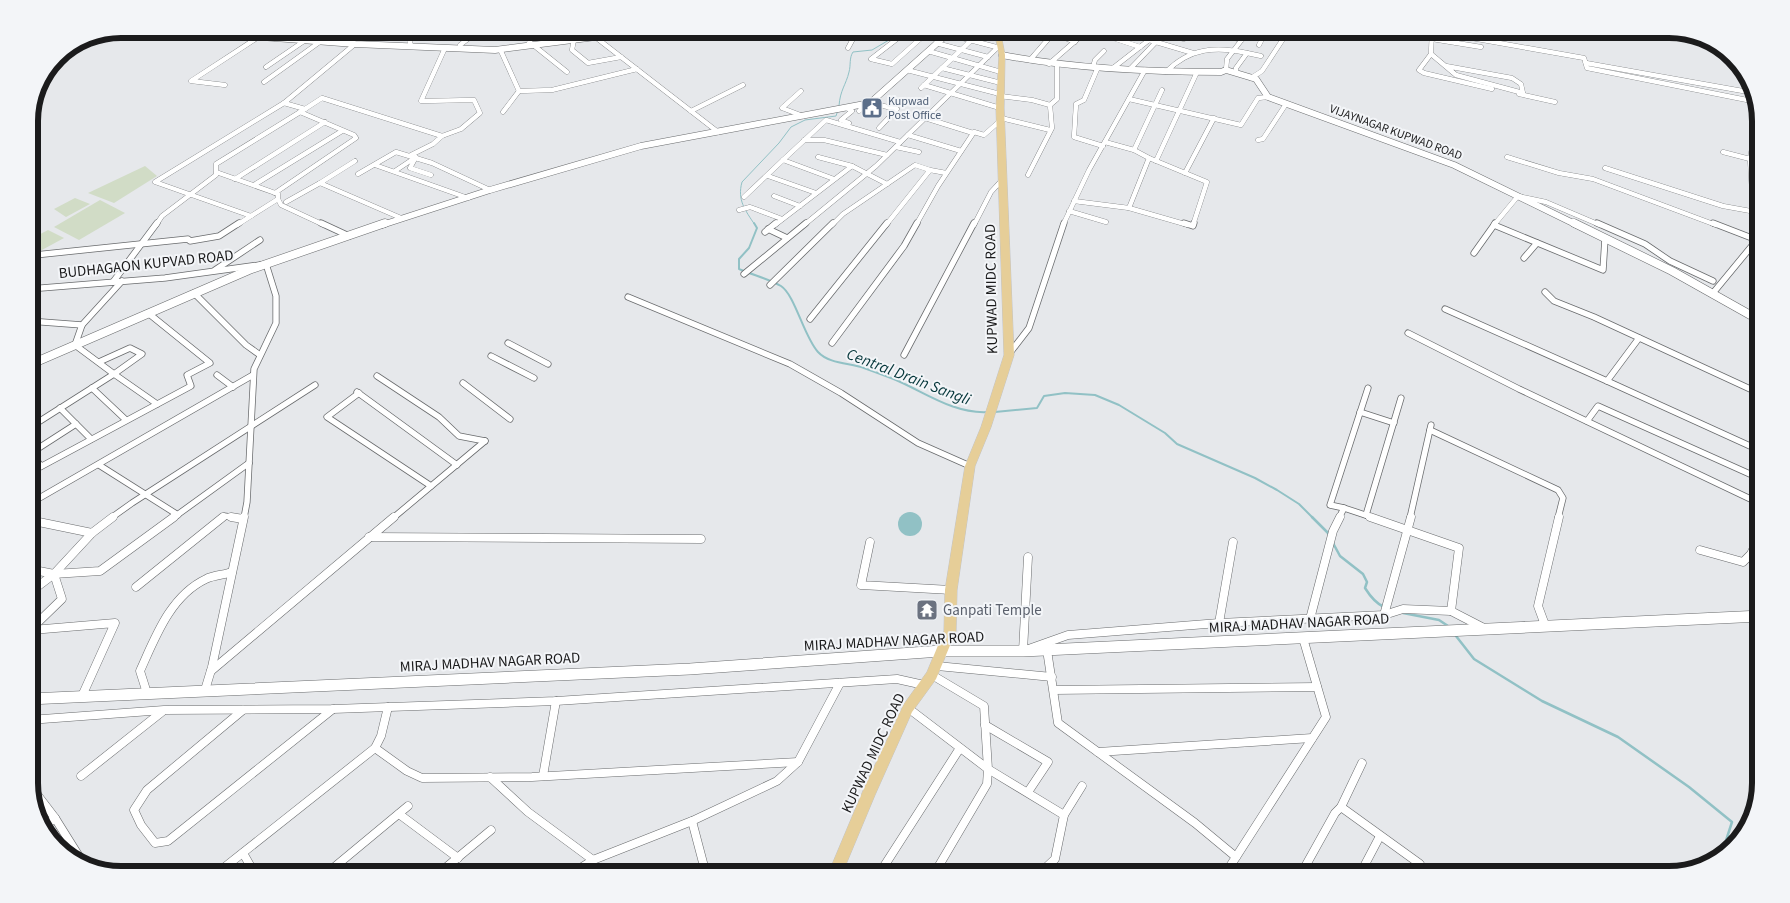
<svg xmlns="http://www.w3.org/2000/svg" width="1790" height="903" font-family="'Source Sans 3',sans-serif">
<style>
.green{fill:#d1dcc6}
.water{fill:#91c1c5}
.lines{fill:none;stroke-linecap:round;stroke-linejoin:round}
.stream-far2{stroke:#91c1c5;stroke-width:1}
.stream-far1{stroke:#91c1c5;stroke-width:2}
.stream{stroke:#91c1c5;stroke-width:2.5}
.street-far2-casing{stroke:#696b6d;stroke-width:5}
.street-far1-casing{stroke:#696b6d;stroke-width:7}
.street-casing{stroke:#696b6d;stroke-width:9}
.secondary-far2-casing{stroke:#696b6d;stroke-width:7}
.secondary-far1-casing{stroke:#696b6d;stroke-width:9}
.secondary-casing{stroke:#696b6d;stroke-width:12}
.primary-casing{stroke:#c4c4c4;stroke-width:1}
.street-far2{stroke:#fff;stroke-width:4.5}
.street-far1{stroke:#fff;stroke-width:5.5}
.street{stroke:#fff;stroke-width:8}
.secondary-far2{stroke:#fff;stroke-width:6}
.secondary-far1{stroke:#fff;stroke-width:8}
.secondary{stroke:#fff;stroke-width:11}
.primary{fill:#e6ce98;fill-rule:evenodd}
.labels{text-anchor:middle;stroke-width:4;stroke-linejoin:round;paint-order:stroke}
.far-service-label{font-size:12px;fill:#4e5e75;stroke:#f3f5f8;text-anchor:start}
.far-street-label{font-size:12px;fill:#1b1b1c;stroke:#f3f5f8}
.street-label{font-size:15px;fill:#1b1b1c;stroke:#f3f5f8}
.worship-label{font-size:15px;fill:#5b616d;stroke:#f3f5f8;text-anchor:start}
.water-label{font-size:16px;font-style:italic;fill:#06373b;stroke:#f3f5f8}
.rim{fill:none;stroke:#1b1b1c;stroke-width:6}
</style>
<rect width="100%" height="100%" fill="#e6e8eb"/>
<g class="green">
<path d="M 145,166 L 157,176 L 114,203 L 88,193 Z"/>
<path d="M 75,198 L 90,204 L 66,217 L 54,209 Z"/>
<path d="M 100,200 L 125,213 L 79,240 L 54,227 Z"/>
<path d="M 48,230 L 64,238 L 29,257 L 29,240 Z"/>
</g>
<circle class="water" cx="910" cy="524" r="12"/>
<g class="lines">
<g class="stream-far2">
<path d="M 839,106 C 840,90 846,85 849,72 C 851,65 849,58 853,52 L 872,50 L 889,40 L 888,34 L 881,29"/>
<path d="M 755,225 C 745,210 737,200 742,182 L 779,143 L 791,127 L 805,120 L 836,116 L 838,110"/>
</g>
<g class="stream-far1">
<path d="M 754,223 L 757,228 L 749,248 L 739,259 L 739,269 C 753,275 769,279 781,286 C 795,295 804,337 818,352 C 829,364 850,363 864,368 C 875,372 886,376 896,380 C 926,393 954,414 988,412"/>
<path d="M 995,412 L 1037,408 L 1044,396 L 1065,393 L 1095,395 L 1119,405 L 1165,433 L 1177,444 L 1255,478 L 1277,490 L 1299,504 L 1313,518"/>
</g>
<g class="stream">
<path d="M 1312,517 L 1329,534"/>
<path d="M 1333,543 L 1340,556 L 1363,574 L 1367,582 L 1365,588 C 1370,596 1375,603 1384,607"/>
<path d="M 1403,613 L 1439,620 L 1448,626"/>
<path d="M 1456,636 L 1474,659 L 1542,701 L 1618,737 L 1689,787 L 1732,822 L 1720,859"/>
</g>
<g class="street-far2-casing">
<g id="street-far2">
<path d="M 406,29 L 411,46"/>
<path d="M 596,29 L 594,36 L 718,132"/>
<path d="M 928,29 L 1000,48"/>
<path d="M 966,29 L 998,37"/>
<path d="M 1018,29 L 1050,37"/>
<path d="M 1199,29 L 1242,40"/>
<path d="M 1432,29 L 1431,54 L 1419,70 L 1424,73 L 1492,89"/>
<path d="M 810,30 L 823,37 L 854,37 L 848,48"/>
<path d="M 1142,30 L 1184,39"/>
<path d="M 1432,31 L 1584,58 L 1587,68 L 1757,102"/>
<path d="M 224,33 L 228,29"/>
<path d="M 1055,34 L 1075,42"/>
<path d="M 1101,34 L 1140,47"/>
<path d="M 902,35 L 920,39 L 892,64 L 871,59 Z"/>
<path d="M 1132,38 L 1142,29"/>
<path d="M 574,39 L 572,50 L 588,63 L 621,57"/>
<path d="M 920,39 L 931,29"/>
<path d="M 1432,39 L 1481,47"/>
<path d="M 936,43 L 988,57"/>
<path d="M 532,44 L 567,72"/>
<path d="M 460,45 L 481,29"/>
<path d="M 528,45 L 536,29"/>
<path d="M 1259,45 L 1267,29"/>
<path d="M 500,49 L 519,91 L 552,90 L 637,69"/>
<path d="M 928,51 L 1001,72"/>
<path d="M 1247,53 L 1261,56"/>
<path d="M 1431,54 L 1456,75 L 1523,93 L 1521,84 L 1512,78 L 1446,66"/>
<path d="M 1030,60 L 1050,37 L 1063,29"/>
<path d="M 1586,63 L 1754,93"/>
<path d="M 1049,64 L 1081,36 L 1090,31 C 1098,33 1103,35 1109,29"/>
<path d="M 266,67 L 307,39 L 318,29"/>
<path d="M 1093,67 L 1095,60 L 1104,51"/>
<path d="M 1098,67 L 1084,100 L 1076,104 L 1074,137 L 1103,146"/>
<path d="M 942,68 L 1001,83"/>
<path d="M 1113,68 L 1149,40 L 1156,42 L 1158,40 L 1151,37 L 1155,33"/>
<path d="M 1130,69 L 1156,42 L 1193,53"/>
<path d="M 907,70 L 1000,94"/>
<path d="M 1226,70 L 1227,59 L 1250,29"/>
<path d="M 1166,72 C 1189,48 1216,46 1247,53 L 1236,68 L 1236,73"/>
<path d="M 1251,78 L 1262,71 L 1287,33 L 1261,29"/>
<path d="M 264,82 L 321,41"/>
<path d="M 225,85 L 191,81 L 260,36"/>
<path d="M 924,85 L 1000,108"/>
<path d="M 921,88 L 983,29"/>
<path d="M 801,91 L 782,108 L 803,116"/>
<path d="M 1519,94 L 1555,102"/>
<path d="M 1000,96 L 1032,100 L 1050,105 L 1057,99 L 1057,64"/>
<path d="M 1129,99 L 1241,125 L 1258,98 L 1268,97"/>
<path d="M 284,103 L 305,109 L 322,98 L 442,136 L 433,144 L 411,155"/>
<path d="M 870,103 L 897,109 L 879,128"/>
<path d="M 847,108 L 852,111 L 841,120 L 849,123"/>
<path d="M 691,111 L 743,85"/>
<path d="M 859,111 L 868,103"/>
<path d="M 503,112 L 519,91"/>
<path d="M 925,118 L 973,133"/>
<path d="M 1001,118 L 1050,130"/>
<path d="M 908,135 L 961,151"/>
<path d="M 442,136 L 461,129 L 480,113 L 474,100 L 421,101 L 445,48"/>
<path d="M 804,140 L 824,140 L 887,155"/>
<path d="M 1258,140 L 1263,139 L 1286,104"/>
<path d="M 1105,142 L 1134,150 L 1162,90"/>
<path d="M 896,147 L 919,152"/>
<path d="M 1723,152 L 1750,159 L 1755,130 L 1761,129"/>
<path d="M 416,157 L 410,168 L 431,175"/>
<path d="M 818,157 L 852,166"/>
<path d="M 1507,157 L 1559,173 L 1593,179 L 1716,225"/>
<path d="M 1149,158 L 1207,182 L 1193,225"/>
<path d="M 1750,159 L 1752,193 L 1758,225"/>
<path d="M 355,161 L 320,183 L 401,218"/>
<path d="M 1156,161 L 1197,72"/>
<path d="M 375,165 L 468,198"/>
<path d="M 1605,168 L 1723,206 L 1756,212"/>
<path d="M 395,171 L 413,159"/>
<path d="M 216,172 L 278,194 L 278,199 L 251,216"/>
<path d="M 1185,173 L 1214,118"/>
<path d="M 358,174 L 396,152 L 432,163 L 490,190"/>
<path d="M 1028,175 L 1052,128 L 1050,105"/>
<path d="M 768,176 L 816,193"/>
<path d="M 235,179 L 325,122"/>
<path d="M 834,179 L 783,160 L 826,120 L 900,142"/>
<path d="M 254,185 L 342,131"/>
<path d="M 275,193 L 356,138 L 354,135 L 300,112"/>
<path d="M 774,196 L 800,206"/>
<path d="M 744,197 L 783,160"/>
<path d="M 278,199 L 281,205 L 324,225"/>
<path d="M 1074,201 L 1129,208 L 1149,158 L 1134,150"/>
<path d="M 286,202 L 320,183"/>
<path d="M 1129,208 L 1188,225"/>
<path d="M 739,210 L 750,207 L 782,219"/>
<path d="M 1069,211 L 1106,222"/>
<path d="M 156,225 L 162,216 L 216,175 L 216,164 L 305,109"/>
<path d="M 237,225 L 251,216 L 155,182 L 284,103 L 355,44"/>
<path d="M 775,225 L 852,166 L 887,184"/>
<path d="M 804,225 L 876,166 L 998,47"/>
<path d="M 832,225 L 843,214 L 915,165 L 930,170"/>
<path d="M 886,225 L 930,170 L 946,173"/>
<path d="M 916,225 L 938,186 L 974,132 L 984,135 L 1001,120"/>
<path d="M 974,225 L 991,192 L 1003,179"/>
<path d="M 1063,225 L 1089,170 L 1145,70"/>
<path d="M 1494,225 L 1518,196 L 1546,202 L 1600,225"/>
</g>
</g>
<g class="street-far1-casing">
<g id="street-far1">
<path d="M 321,223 L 349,236"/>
<path d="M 1184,223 L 1193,226 L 1194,223"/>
<path d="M 1495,223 L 1494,225 L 1603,270 L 1605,239"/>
<path d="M 1597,223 L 1645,244 L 1670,261 L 1713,281"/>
<path d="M 1713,223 L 1757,240"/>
<path d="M 768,229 L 787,238"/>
<path d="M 765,232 L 776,223"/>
<path d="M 1474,253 L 1494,225"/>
<path d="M 35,255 L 188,239 L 190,241 L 219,236 L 239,223"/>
<path d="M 1524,258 L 1537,243"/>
<path d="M 215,270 L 260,240"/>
<path d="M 744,274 L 806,223"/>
<path d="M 113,282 L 157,223"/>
<path d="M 770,285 L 833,223"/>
<path d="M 29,289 L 165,278 L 266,264 L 276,296 L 276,323 L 254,369 L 247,502 L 244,518"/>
<path d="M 1545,292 L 1554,301 L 1594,317 L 1761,394"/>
<path d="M 194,293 L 246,345 L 260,355"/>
<path d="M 1713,293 L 1760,236 L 1758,223"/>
<path d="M 628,297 L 790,364 L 841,393 L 918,443 L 970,466"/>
<path d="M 1445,309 L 1607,381"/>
<path d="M 810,319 L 887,223"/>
<path d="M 29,321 L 82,325 L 75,345 L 114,374 L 29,428"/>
<path d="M 82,325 L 122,281"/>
<path d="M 1408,333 L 1519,389 L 1761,504"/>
<path d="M 1639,338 L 1607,381 L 1761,451"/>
<path d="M 508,343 L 548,364"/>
<path d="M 832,343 L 904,246 L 917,223"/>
<path d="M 1009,354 L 1029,328 L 1064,223"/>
<path d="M 904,355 L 974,223"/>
<path d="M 491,356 L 534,378"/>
<path d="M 99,362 L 130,348 L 142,354 L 114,374 L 157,404"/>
<path d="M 217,375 L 233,387"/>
<path d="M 377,376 L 439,417 L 459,436 L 485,441"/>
<path d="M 463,383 L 510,419"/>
<path d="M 92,388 L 126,420"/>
<path d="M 357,392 L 457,465"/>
<path d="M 359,393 L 327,417 L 431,486"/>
<path d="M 60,408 L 91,439"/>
<path d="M 1360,412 L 1394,423"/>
<path d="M 1587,421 L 1598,406 L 1761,479"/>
<path d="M 1430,430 L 1558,490 L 1563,498 L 1558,518"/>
<path d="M 29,451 L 41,466"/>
<path d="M 31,453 L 76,424"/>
<path d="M 99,465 L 178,515"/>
<path d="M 29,473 L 191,386 L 187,375 L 210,363 L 148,313"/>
<path d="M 29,504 L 253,375"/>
<path d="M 1344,508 L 1374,518"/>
<path d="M 1366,515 L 1401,398"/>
<path d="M 111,518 L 132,503 L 315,385"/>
<path d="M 173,518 L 249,463"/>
<path d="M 221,518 L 224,516 L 239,518"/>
<path d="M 393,518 L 485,441"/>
<path d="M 1339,518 L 1344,508 L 1330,505 L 1368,388"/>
<path d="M 1410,518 L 1431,425"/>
</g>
</g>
<g class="street-casing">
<g id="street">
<path d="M 231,517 L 243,519"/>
<path d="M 1370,517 L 1459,548 L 1451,611"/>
<path d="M 29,520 L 92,533"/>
<path d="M 369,537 L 701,539"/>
<path d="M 870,542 L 861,585 L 951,590"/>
<path d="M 1700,550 L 1743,562 L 1751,554 L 1761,533"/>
<path d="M 1028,557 L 1023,651 L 1068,635 L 1219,623 L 1384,615 L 1403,609 L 1451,611 L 1482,627"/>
<path d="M 29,569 L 54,574"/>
<path d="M 136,587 L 223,517"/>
<path d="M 29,593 L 54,574 L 92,533 L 113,517"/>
<path d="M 1384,615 L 1411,517"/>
<path d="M 1310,619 L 1333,531 L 1340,517"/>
<path d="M 1219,623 L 1233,542"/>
<path d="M 1545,625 L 1538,606 L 1559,517"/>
<path d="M 32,630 L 115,623 L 82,696"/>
<path d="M 29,631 L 62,599 L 54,574 L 100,571 L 174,517"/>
<path d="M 1047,650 L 1058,723 L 1195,823 L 1236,857 L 1326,717 L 1303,638"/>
<path d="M 937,666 L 1052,677"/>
<path d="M 211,671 L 394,517"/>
<path d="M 932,675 L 984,706 L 988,769 L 1064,815"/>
<path d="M 205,690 L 212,667 L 244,517"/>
<path d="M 1054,690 L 1317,687"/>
<path d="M 147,693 L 140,671 C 155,638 170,596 206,579 C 214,575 224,575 232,572"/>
<path d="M 908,708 L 988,769 L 987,784 L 934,874"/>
<path d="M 243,710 L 147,790 L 134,810 L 141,825 L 155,843 L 168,841 L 333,709"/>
<path d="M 29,720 L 164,710 L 333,709 L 556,701 L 897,679 L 924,685"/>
<path d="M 985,725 L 1048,762 L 1028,792"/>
<path d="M 375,748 L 407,771 L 422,778 L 532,777 L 798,762"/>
<path d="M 1098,752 L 1312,738"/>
<path d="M 81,776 L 163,711"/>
<path d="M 543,776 L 556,701"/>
<path d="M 490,777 L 528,812 L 593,860"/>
<path d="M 29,784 L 55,818 L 42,828"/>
<path d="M 1341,807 L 1420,864 L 1418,874"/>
<path d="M 399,814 L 458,858"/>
<path d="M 55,818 L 85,866"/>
<path d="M 692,821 L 706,874"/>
<path d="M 243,853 L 255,874"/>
<path d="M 216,874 L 375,748 L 381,736 L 388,707"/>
<path d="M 326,874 L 408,806"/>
<path d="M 438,874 L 491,830"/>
<path d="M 571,874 L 593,860 L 692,821 L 777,781 L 798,762 L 840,683"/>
<path d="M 879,874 L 960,748"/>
<path d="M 1039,874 L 1055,859 L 1064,815 L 1082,786"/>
<path d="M 1225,874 L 1236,857"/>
<path d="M 1301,874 L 1335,813 L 1341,807 L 1362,763"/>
<path d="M 1360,874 L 1380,836"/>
</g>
</g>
<g class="secondary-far2-casing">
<g id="secondary-far2">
<path d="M 155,29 L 355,44 L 495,50 L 658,29"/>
<path d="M 783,29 L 824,29"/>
<path d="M 1002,55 C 1074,69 1148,72 1221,72 L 1226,70 L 1256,79 L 1268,97 L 1454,165 L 1577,225"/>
<path d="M 382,225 L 490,190 L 641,146 L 870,103 L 953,29"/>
</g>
</g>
<g class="secondary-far1-casing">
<g id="secondary-far1">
<path d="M 1574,223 L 1672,271 L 1761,321"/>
<path d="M 29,365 L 249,270 L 385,223"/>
</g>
</g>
<g class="secondary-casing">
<path id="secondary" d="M 29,699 L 690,669 L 941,651 L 1023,651 L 1761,616"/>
</g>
<g class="primary-casing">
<path id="primary" d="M 994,29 L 1000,29 L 1005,55 L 1004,108 L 1014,355 L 991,427 L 975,466 L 957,590 L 956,631 L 936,679 L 912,712 L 875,795 L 842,874 L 828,874 L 865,786 L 904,704 L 927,672 L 944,631 L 945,590 L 965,466 L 981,427 L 1004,355 L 996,108 L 999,55 Z"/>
</g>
<use href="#street-far2" class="street-far2"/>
<use href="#street-far1" class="street-far1"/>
<use href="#street" class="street"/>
<use href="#secondary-far2" class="secondary-far2"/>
<use href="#secondary-far1" class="secondary-far1"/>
<use href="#secondary" class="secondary"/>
<use href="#primary" class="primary"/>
</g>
<defs>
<g id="civic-square" transform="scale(1.125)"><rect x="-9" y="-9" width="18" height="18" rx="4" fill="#5c6f8a" stroke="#f3f5f8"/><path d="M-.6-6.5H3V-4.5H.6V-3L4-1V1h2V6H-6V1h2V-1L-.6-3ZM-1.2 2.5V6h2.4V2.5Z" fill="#fff"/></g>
<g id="temple-square" transform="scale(1.125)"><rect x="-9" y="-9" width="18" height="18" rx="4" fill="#6b7280" stroke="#f3f5f8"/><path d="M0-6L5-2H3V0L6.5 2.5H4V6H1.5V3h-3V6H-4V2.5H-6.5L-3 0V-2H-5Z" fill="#fff"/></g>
</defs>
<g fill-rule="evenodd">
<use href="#civic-square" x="872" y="108"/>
<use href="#temple-square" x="927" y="610"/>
</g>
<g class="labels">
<g class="far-service-label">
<text x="888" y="105">Kupwad<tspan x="888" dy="14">Post Office</tspan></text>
</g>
<g class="far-street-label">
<text transform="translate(1396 132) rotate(20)" y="4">VIJAYNAGAR KUPWAD ROAD</text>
</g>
<g class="street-label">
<text transform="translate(146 264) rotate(-6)" y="5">BUDHAGAON KUPVAD ROAD</text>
<text transform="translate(991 289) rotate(-91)" y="5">KUPWAD MIDC ROAD</text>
<text transform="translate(1299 623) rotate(-3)" y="5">MIRAJ MADHAV NAGAR ROAD</text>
<text transform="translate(894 641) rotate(-3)" y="5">MIRAJ MADHAV NAGAR ROAD</text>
<text transform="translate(490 662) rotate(-3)" y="5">MIRAJ MADHAV NAGAR ROAD</text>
<text transform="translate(873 753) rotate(-65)" y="5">KUPWAD MIDC ROAD</text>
</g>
<g class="worship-label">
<text x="943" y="615">Ganpati Temple</text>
</g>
<g class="water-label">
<text transform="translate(909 376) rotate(21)" y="6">Central Drain Sangli</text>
</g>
</g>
<path d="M0 0H1790V903H0ZM121 38H1669A83 83 0 0 1 1752 121V783A83 83 0 0 1 1669 866H121A83 83 0 0 1 38 783V121A83 83 0 0 1 121 38Z" fill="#f3f5f8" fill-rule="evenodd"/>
<path class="rim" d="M121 38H1669A83 83 0 0 1 1752 121V783A83 83 0 0 1 1669 866H121A83 83 0 0 1 38 783V121A83 83 0 0 1 121 38Z"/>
</svg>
